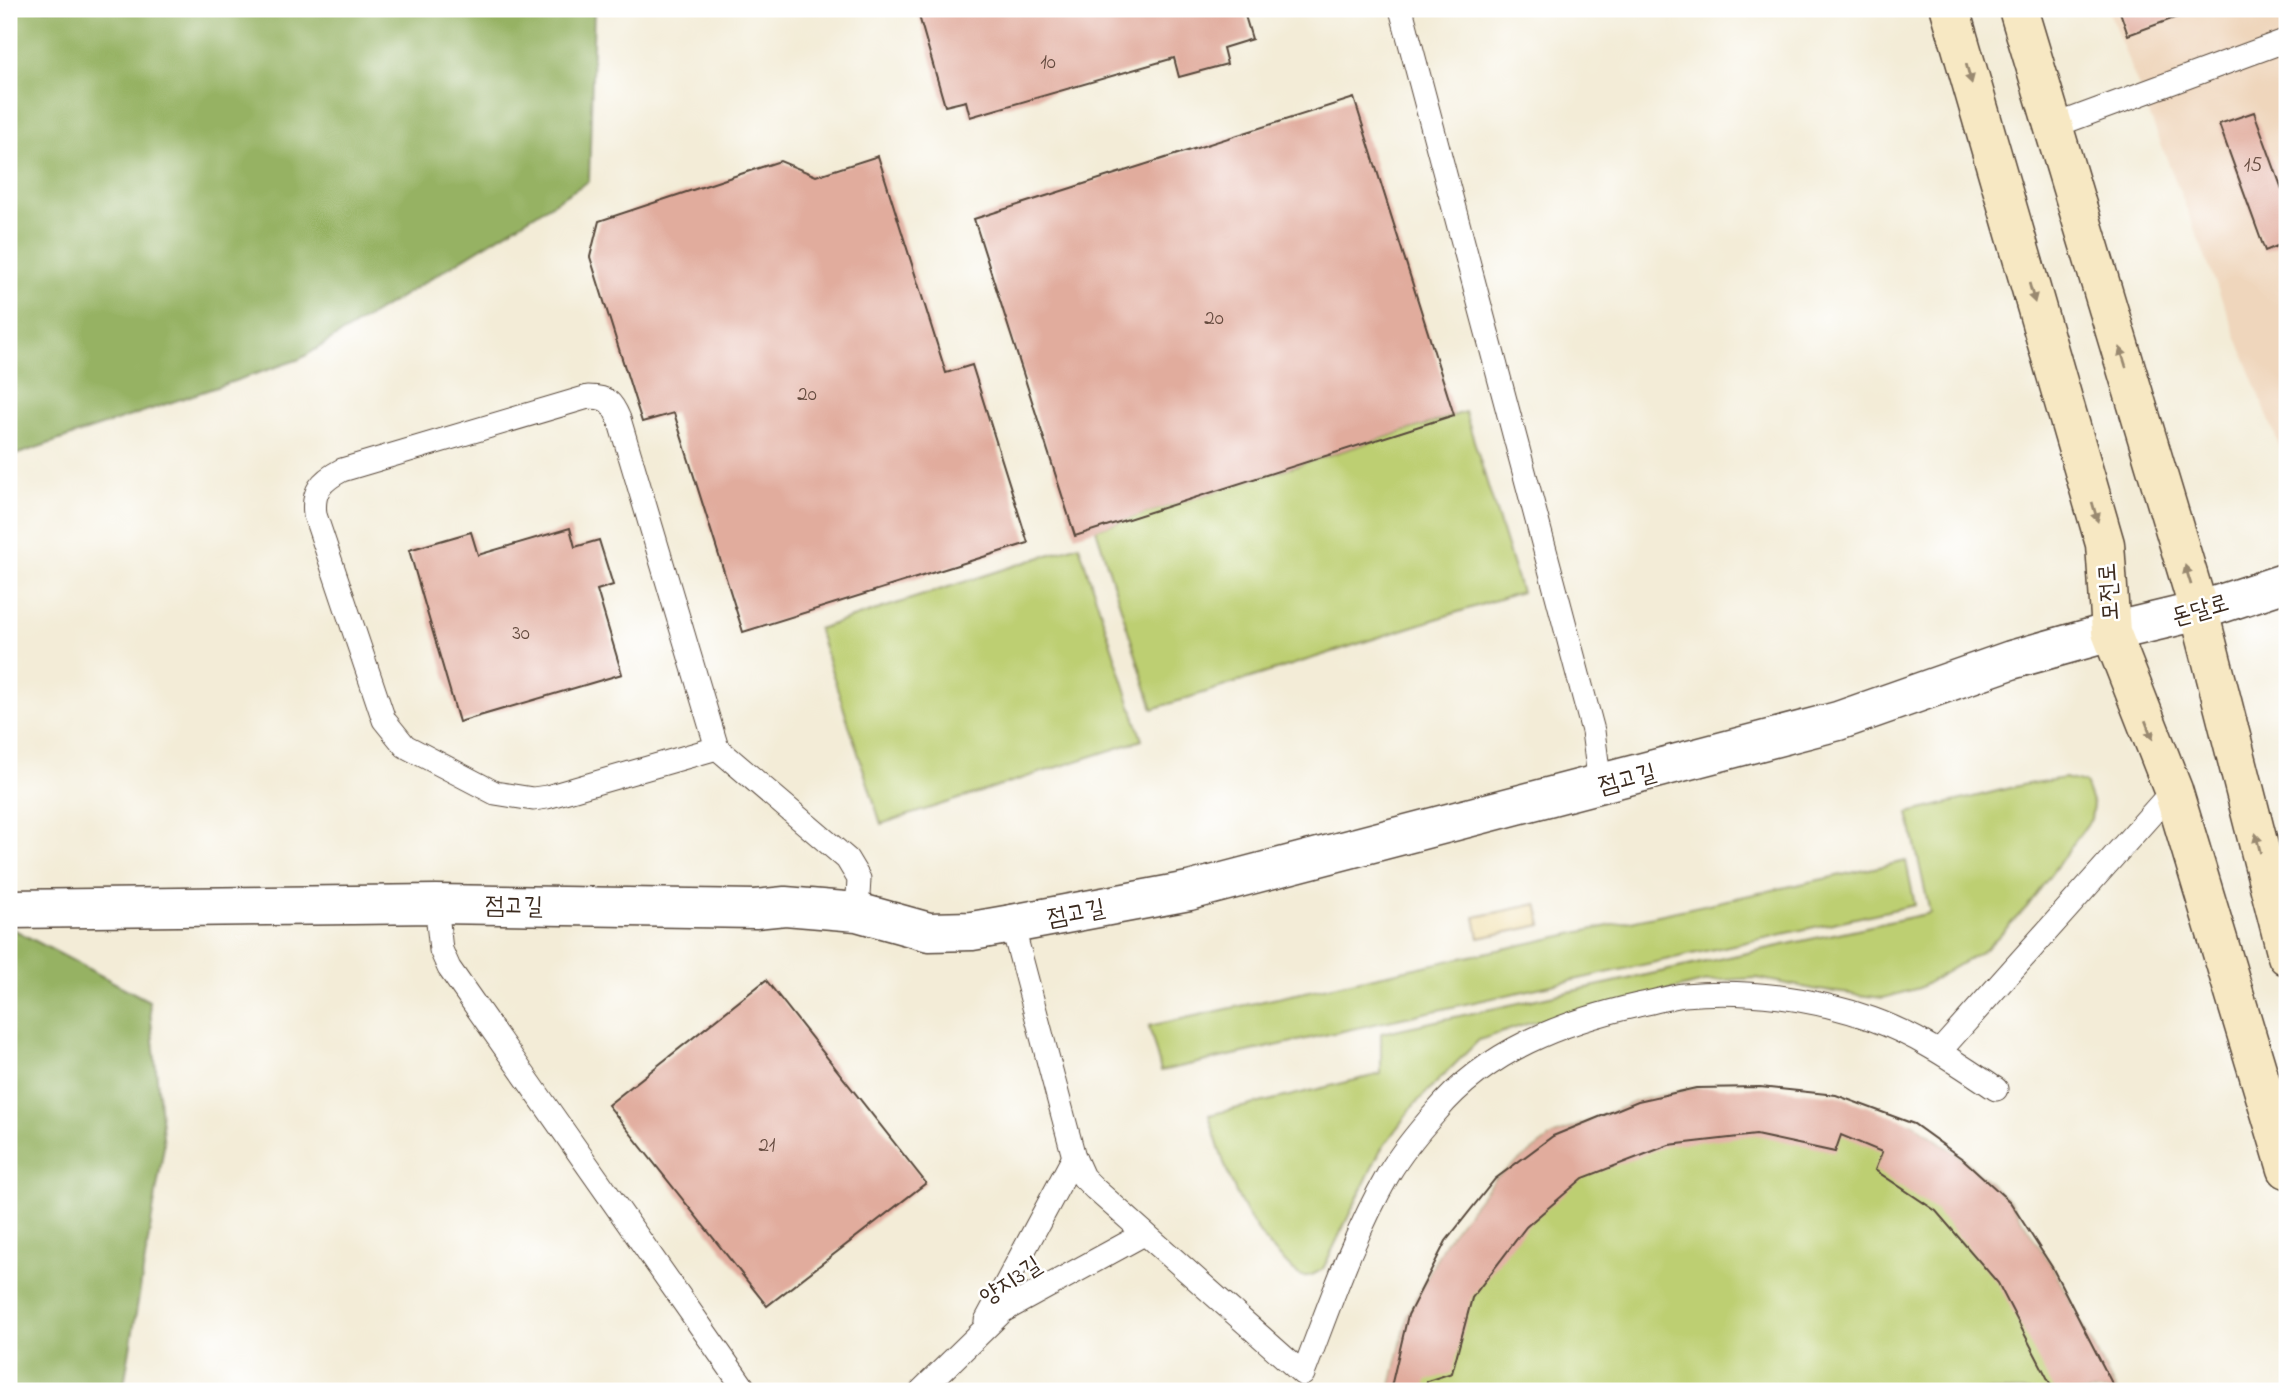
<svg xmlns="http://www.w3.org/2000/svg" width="2296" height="1400" font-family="'Indie Flower','Poor Story',sans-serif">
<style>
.built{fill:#efd6bc}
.green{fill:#bdcf72;stroke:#7c7c48;stroke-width:2}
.forest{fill:#96b264;stroke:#686e41;stroke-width:2}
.sand{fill:#eeda9e;stroke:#94825e;stroke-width:2}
.building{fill:#e1ac9d}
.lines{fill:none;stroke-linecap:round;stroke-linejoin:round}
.service-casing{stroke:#57473a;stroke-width:25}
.minor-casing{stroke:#57473a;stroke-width:41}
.tertiary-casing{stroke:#57473a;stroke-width:41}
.secondary-casing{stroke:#57473a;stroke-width:41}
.service{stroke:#fff;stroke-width:23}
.minor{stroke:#fff;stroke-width:38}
.tertiary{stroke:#fff;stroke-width:38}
.secondary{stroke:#f7e8c3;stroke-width:38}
.oneway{fill:#998970}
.labels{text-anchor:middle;stroke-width:5;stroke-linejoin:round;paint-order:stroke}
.number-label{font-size:21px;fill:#644a3e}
.street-label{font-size:24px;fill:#3b2a1e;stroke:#fff}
</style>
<rect width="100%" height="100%" fill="#fff"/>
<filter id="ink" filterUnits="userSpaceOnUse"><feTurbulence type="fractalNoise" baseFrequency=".0143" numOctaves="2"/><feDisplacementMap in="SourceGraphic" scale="14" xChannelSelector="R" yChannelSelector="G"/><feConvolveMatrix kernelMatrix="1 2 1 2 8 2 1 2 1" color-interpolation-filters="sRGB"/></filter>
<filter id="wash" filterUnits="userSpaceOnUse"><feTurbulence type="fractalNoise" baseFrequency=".00686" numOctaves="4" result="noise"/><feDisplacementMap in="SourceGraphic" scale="28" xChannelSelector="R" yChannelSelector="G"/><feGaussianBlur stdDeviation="1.57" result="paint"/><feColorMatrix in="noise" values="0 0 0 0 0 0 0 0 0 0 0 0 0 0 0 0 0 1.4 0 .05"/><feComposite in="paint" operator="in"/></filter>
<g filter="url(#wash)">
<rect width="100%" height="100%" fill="#f3ecd7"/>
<path class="built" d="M 2108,9 L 2287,9 L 2287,454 L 2283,455 Z"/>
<g class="green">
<path d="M 1465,412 L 1521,592 L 1153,709 L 1096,529 Z"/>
<path d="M 1079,545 L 1142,740 L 881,824 L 818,629 Z"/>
<path d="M 2064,778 L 2085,783 L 2093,805 L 2091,819 L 2027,907 L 1987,948 L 1919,988 L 1883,998 L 1818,990 L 1757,978 L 1708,981 L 1527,1024 L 1479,1040 L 1414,1105 L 1380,1151 L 1323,1269 C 1316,1273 1310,1277 1303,1276 C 1296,1275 1291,1268 1286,1263 C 1243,1224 1224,1169 1209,1115 L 1381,1074 L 1381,1033 L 1930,913 L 1908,813 L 2022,785 Z"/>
<path d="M 1906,861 L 1915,905 L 1161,1071 L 1149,1026 Z"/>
<path d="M 1696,1088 L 1914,1124 L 1964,1160 L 2010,1202 L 2052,1267 L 2116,1391 L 1390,1391 L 1408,1315 L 1446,1241 L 1495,1179 L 1553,1136 L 1638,1101 Z"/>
</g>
<g class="forest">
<path d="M 9,9 L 594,9 L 589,181 L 300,359 L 9,457 Z"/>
<path d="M 9,927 L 149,1001 L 164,1146 L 123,1391 L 9,1391 Z"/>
</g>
<path class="sand" d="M 1537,904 L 1542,925 L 1479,938 L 1475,917 Z"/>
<g id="blocks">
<g class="building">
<path d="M 917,9 L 1243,9 L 1252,39 L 1223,48 L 1227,64 L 1179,77 L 1174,58 L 970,117 L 966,101 L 945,106 Z"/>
<path d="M 2119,9 L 2199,9 L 2128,35 Z"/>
<path d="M 1354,98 L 1454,415 L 1075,536 L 974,219 Z"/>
<path d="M 2254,112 L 2287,203 L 2287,242 L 2265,251 L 2219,124 Z"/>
<path d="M 878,156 L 946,373 L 972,365 L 1028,543 L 743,632 L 674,413 L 642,422 L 590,257 L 599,221 L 780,161 L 816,176 Z"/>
<path d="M 570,528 L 575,547 L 599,540 L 613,585 L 597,590 L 622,674 L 459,722 L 409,550 L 471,532 L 478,555 Z"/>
<path d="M 766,980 L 926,1183 L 767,1306 L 608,1105 Z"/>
<path d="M 1760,1087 L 1836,1095 L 1914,1124 L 1964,1160 L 2010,1202 L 2052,1267 L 2116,1391 L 2054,1391 L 1998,1283 L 1936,1211 L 1875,1170 L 1882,1152 L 1841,1135 L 1835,1152 L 1756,1135 L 1669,1145 L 1583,1178 L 1526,1227 L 1472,1298 L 1452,1373 L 1427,1381 L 1425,1391 L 1390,1391 L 1408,1315 L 1446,1241 L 1495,1179 L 1553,1136 L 1638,1101 L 1696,1088 Z"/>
</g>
</g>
</g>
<g filter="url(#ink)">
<use href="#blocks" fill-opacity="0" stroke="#57473a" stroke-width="2"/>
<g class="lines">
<g class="service-casing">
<g id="service">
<path d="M 1401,9 L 1593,731 L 1600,785"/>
<path d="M 2054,126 L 2287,40"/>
<path d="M 717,748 L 619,419 C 612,402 608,397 588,397 L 342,470 C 321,481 312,491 315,515 L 384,720 L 405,746 L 495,793 L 533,799 L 547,797 L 717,748 L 847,859 L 859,879 L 857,912"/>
<path d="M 436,904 L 441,950 L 449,968 L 746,1391"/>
<path d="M 1012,924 L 1074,1157 L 1083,1177 L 1095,1189 L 1303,1374 C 1329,1307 1352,1238 1388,1175 C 1401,1153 1419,1131 1436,1112 C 1487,1051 1562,1022 1638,1005 C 1653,1002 1669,997 1684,995 C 1746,989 1813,998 1872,1019 C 1917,1035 1957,1063 1996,1089"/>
<path d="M 1940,1051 L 2173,790"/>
<path d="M 986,1321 L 1074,1157"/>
<path d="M 921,1391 L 1003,1311 L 1144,1234"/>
</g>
</g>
<g class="minor-casing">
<path id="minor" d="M 9,909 L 436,904 L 755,909 L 785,906 L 857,912 L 929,932 L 972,931 L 1012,924"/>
</g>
<g class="tertiary-casing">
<path id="tertiary" d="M 1012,924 L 1189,891 L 1838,721 L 2011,660 L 2111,632 L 2199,611 L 2287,582"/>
</g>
<g class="secondary-casing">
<g id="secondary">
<path d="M 1950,9 L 2105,544 L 2111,632 L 2173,790 L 2287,1169"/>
<path d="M 2018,9 L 2199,611 L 2287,956"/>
</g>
</g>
<use href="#service" class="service"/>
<use href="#minor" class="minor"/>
<use href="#tertiary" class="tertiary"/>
<use href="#secondary" class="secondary"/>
</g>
<defs><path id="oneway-solid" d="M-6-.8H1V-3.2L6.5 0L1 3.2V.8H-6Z" transform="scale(1.75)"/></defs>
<g class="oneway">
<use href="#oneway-solid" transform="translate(1969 74) rotate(74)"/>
<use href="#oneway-solid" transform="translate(2032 293) rotate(74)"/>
<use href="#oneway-solid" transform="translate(2123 357) rotate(-107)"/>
<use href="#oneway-solid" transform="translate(2095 512) rotate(74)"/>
<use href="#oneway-solid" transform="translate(2188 575) rotate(-107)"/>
<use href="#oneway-solid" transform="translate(2149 730) rotate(69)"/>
<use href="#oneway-solid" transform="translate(2258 843) rotate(-104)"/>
</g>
</g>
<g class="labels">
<g class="number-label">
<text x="1048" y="68">10</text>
<text x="2253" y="171">15</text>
<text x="1214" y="324">20</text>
<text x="807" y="400">20</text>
<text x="521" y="639">30</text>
<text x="767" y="1151">21</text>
</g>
<g class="street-label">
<text transform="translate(2108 592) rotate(-94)" y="8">모전로</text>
<text transform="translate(2200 609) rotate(-16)" y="8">돈달로</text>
<text transform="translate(1627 778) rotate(-15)" y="8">점고길</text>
<text transform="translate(514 905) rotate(1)" y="8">점고길</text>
<text transform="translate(1076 912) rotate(-11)" y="8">점고길</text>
<text transform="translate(1010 1280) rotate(-33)" y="8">양지3길</text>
</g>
</g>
<rect width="2296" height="1400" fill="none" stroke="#fff" stroke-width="35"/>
</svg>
